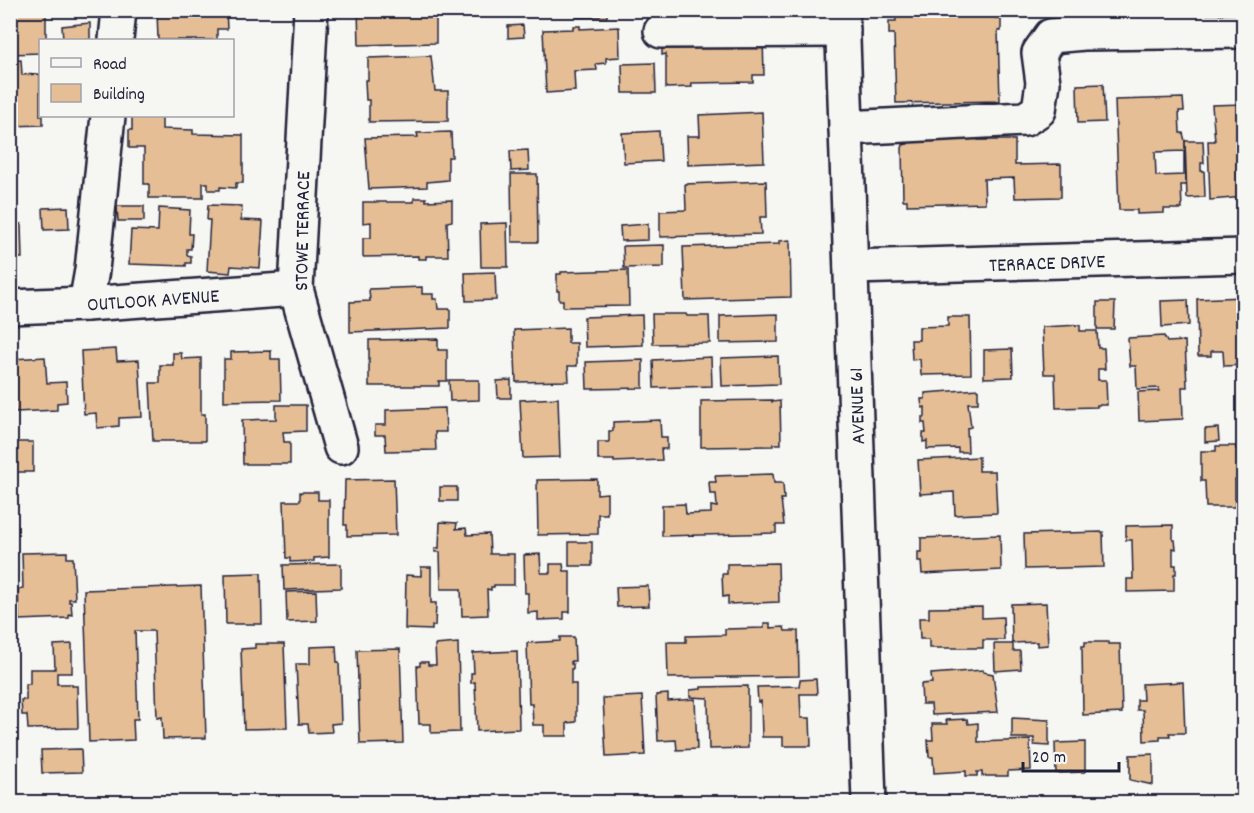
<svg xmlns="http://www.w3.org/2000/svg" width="1254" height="813" font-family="Dekko,sans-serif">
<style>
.building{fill:#e5be96;stroke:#22223b;stroke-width:1.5;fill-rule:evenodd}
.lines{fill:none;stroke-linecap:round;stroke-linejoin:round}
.minor-casing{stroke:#22223b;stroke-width:38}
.minor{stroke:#f6f6f2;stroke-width:33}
.labels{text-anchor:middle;stroke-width:5;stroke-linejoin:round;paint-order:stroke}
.street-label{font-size:20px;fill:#22223b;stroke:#f6f6f2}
</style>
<rect width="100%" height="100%" fill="#f6f6f2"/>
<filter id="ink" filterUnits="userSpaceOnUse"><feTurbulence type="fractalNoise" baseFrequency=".0167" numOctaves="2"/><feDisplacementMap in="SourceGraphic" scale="12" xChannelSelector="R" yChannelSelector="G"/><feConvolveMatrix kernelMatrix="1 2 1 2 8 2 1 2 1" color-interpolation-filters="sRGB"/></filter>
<g filter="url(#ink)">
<g class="building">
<path d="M 10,10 L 46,10 L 46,40 L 40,40 L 40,53 L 10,54 Z"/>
<path d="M 157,10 L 226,10 L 227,29 L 217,29 L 217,40 L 158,40 Z"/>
<path d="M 358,10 L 426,10 L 426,18 L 436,18 L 436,43 L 359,45 Z"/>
<rect x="577" y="10" width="30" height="7"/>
<rect x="644" y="10" width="30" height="6"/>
<path d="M 685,10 L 755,10 L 755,11 L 685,14 Z"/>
<path d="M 895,10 L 995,10 L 995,18 L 1001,18 L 1001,31 L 998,31 L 1000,101 L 896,103 L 894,34 L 889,34 L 889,21 L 896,21 Z"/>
<path d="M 90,23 L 90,40 L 63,40 L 62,26 Z"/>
<path d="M 523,25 L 524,37 L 508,38 L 508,26 Z"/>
<path d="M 573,26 L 580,26 L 580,29 L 619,27 L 620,57 L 606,58 L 606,63 L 596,64 L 597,70 L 574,71 L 575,91 L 546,93 L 543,30 L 573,29 Z"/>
<path d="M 763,38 L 764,75 L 753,75 L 753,82 L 691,83 L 692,87 L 666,88 L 666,54 L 662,55 L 662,43 Z"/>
<path d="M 431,56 L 435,91 L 448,91 L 448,121 L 369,122 L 369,100 L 366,100 L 365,80 L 368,80 L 368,58 Z"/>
<path d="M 21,60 L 22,75 L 40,74 L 40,116 L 43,116 L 43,125 L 10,126 L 10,61 Z"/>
<path d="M 655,63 L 656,93 L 623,93 L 622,64 Z"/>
<path d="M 1103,84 L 1105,122 L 1078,123 L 1077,85 Z"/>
<path d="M 1183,98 L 1184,111 L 1179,111 L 1180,133 L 1183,133 L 1185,141 L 1186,185 L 1181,185 L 1182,209 L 1164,209 L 1164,213 L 1137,214 L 1137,210 L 1119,210 L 1115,100 ZM 1184,151 L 1184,175 L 1156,176 L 1155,152 Z"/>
<path d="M 1244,104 L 1244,197 L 1210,200 L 1208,141 L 1215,141 L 1212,105 Z"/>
<path d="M 762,112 L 764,162 L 688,165 L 687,136 L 700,136 L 699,115 Z"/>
<path d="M 132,116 L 162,116 L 162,129 L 193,130 L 193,134 L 243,135 L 243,183 L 236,183 L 236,188 L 220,187 L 220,190 L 208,190 L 208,183 L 203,183 L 203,198 L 149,198 L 149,184 L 144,184 L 144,148 L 129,148 L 129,130 L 132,130 Z"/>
<path d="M 659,131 L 661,161 L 624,163 L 622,133 Z"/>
<path d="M 451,132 L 452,157 L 448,157 L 448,180 L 427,182 L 427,187 L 369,189 L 365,138 L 418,137 L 417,133 Z"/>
<path d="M 959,136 L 978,136 L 978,140 L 1015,140 L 1015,165 L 1061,164 L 1061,197 L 1015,198 L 1014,178 L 984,179 L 985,203 L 907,205 L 907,200 L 903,200 L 902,148 L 903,145 L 908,144 L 908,138 L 959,140 Z"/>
<path d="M 1185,141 L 1203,141 L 1204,163 L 1201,163 L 1201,171 L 1204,171 L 1205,197 L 1187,198 Z"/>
<path d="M 528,150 L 529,170 L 511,171 L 510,151 Z"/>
<path d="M 511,174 L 537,174 L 538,242 L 512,242 Z"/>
<path d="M 766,181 L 767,217 L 760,217 L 761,234 L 660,237 L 660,211 L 686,210 L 685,184 Z"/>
<path d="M 414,198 L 426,198 L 426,201 L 452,200 L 452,221 L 447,222 L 448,256 L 426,256 L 426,259 L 418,259 L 418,256 L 363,257 L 363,238 L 371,238 L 371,222 L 363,223 L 363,202 L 414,202 Z"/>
<path d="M 208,205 L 242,206 L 241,220 L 263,221 L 260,268 L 231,266 L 230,273 L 207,271 L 210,220 L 207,220 Z"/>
<path d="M 117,206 L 144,206 L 144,221 L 118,221 Z"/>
<path d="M 68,207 L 69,229 L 44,230 L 43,208 Z"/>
<path d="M 159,208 L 190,210 L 189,234 L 192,234 L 191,249 L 187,249 L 187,255 L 191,256 L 191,263 L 186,263 L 186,266 L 129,264 L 131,230 L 158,231 Z"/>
<path d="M 507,223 L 508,267 L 481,267 L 480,224 Z"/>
<path d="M 10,224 L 21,224 L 22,258 L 10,258 Z"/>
<path d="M 648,224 L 648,240 L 621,241 L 620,226 Z"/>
<path d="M 790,240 L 791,297 L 685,300 L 683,247 L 779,244 L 779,241 Z"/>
<path d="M 664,245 L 664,267 L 624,268 L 623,246 Z"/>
<path d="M 628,270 L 629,306 L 563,307 L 563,300 L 559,300 L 559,291 L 557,291 L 557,274 L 561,274 L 561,272 Z"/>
<path d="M 495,272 L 496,300 L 466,301 L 465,273 Z"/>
<path d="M 422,287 L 422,294 L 433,294 L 433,299 L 437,299 L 438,309 L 450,309 L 450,328 L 350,332 L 350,302 L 370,301 L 369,289 Z"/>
<path d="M 1244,297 L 1244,365 L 1224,366 L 1223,351 L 1211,351 L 1211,356 L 1198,356 L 1197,299 Z"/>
<path d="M 1188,300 L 1189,325 L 1162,327 L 1161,301 Z"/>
<path d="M 1097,302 L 1115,302 L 1114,329 L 1097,329 Z"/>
<path d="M 652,314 L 686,314 L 687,316 L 709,316 L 710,343 L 653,344 Z"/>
<path d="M 778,314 L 778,342 L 720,343 L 720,316 Z"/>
<path d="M 642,315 L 643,345 L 585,347 L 584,317 Z"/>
<path d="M 948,317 L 970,317 L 971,374 L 921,375 L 920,359 L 912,360 L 911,340 L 919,340 L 919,327 L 948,326 Z"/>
<path d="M 1080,325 L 1080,331 L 1097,331 L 1098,348 L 1104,348 L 1105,369 L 1098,369 L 1098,380 L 1106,380 L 1107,405 L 1097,405 L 1097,407 L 1056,408 L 1055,374 L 1044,374 L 1042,327 Z"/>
<path d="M 568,328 L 568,343 L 577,343 L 577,366 L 568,366 L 569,381 L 516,382 L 514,330 Z"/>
<path d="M 1164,336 L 1167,342 L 1185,341 L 1187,387 L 1182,387 L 1183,419 L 1139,421 L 1138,392 L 1159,391 L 1159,388 L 1137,389 L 1136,366 L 1130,366 L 1128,338 Z"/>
<path d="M 438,339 L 438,350 L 447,350 L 447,381 L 439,381 L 439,386 L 369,386 L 369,340 Z"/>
<path d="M 116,349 L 117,361 L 139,360 L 142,417 L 119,418 L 119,426 L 97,428 L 96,413 L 84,414 L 81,351 Z"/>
<path d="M 1012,349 L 1013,377 L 984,378 L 984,350 Z"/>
<path d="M 271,351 L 271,359 L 280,359 L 281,400 L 224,401 L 224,359 L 231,359 L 231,352 Z"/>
<path d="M 173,353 L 181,353 L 182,359 L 201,358 L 201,414 L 205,414 L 205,441 L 153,441 L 150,383 L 160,383 L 160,365 L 173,365 Z"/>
<path d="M 778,356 L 779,384 L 722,386 L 721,358 Z"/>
<path d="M 45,357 L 47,383 L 66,382 L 67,402 L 57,403 L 57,410 L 15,412 L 14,398 L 10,398 L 10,383 L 14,383 L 13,359 Z"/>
<path d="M 711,357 L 712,386 L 654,388 L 653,360 Z"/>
<path d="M 643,360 L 643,388 L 587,389 L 586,362 Z"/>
<path d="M 449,380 L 479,380 L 479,400 L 450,401 Z"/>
<path d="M 511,380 L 511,398 L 498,398 L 497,381 Z"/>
<path d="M 978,389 L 978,403 L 968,403 L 971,427 L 967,428 L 968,452 L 958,452 L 958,448 L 927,449 L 927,441 L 923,442 L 923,433 L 926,433 L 925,423 L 922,423 L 922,417 L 925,417 L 925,407 L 922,408 L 921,399 L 925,399 L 925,393 Z"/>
<path d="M 558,398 L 560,457 L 523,458 L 520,400 Z"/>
<path d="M 772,400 L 772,402 L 780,401 L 781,444 L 773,444 L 773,446 L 701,447 L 701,401 Z"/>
<path d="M 276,405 L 306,405 L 306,431 L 283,432 L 284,442 L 290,442 L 290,464 L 243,464 L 242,420 L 276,419 Z"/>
<path d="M 445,408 L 446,432 L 435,432 L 436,450 L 386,451 L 385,435 L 375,435 L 375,425 L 386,425 L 386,410 Z"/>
<path d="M 660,420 L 661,437 L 667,437 L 667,449 L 661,449 L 662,460 L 614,462 L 614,460 L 598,460 L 598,442 L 609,442 L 609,431 L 613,431 L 613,422 Z"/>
<path d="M 1218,428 L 1219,441 L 1205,442 L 1205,429 Z"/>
<rect x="10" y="442" width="23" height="30"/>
<path d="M 1216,446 L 1236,446 L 1236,449 L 1244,449 L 1244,479 L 1235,479 L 1235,507 L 1206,507 L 1205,481 L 1201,481 L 1201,451 L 1216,451 Z"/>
<path d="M 979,457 L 979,471 L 995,471 L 997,513 L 955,515 L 954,492 L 920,494 L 918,460 Z"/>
<path d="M 773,474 L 774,483 L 783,483 L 784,499 L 781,499 L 784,525 L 776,525 L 776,533 L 662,536 L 662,505 L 685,504 L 686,514 L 711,513 L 711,506 L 717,507 L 716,494 L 710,494 L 709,482 L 716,482 L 715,476 Z"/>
<path d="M 394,479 L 396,535 L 347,536 L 347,525 L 344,525 L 345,480 Z"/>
<path d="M 597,479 L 597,494 L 607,493 L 607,514 L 598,514 L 598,534 L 538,535 L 537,480 Z"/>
<rect x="440" y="487" width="17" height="14"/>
<path d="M 300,492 L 318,492 L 318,500 L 329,500 L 329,557 L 314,558 L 314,561 L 290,562 L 290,558 L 286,558 L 284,501 L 300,501 Z"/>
<path d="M 440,522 L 457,523 L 456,529 L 466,528 L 467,535 L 489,534 L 490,554 L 514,554 L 514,585 L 494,585 L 494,587 L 491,587 L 491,590 L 487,589 L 488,615 L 462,616 L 461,589 L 441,589 L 440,552 L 435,552 L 435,548 L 439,548 Z"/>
<path d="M 1173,525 L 1173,540 L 1175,540 L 1176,549 L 1173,548 L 1173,565 L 1176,565 L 1176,574 L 1174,574 L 1174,591 L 1127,592 L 1127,579 L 1133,579 L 1132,540 L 1126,540 L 1126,526 Z"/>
<path d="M 1103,532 L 1104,567 L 1025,569 L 1024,534 Z"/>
<path d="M 1000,535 L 1001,570 L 922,574 L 921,561 L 918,561 L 918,552 L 921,552 L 921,538 Z"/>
<rect x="569" y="542" width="23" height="24"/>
<path d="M 67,552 L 67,558 L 73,558 L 75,599 L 69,599 L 69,602 L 71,602 L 72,615 L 69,614 L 69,618 L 19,620 L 18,589 L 23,588 L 22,553 Z"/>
<path d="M 540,554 L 541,573 L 550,573 L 550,564 L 563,564 L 564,571 L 570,571 L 570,612 L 564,612 L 564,619 L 538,620 L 538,612 L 528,613 L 528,593 L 525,593 L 524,555 Z"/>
<path d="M 778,563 L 779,602 L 728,604 L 728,596 L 723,597 L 722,574 L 727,574 L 727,564 Z"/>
<path d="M 341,564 L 341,588 L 284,590 L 283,565 Z"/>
<path d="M 421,567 L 431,567 L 431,603 L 436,603 L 435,626 L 432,626 L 432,630 L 405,629 L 406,575 L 421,576 Z"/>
<path d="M 261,573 L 262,624 L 226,624 L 225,574 Z"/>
<path d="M 201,586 L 206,738 L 163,739 L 162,717 L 157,718 L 154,631 L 135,631 L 138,719 L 133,719 L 134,740 L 89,742 L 84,590 Z"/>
<path d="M 648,586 L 649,606 L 617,607 L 616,587 Z"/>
<path d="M 316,591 L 317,621 L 287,622 L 286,592 Z"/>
<path d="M 1046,603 L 1048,645 L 1037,646 L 1037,642 L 1012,643 L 1011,604 Z"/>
<path d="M 982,607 L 982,618 L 1003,617 L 1004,640 L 983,640 L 983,648 L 929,648 L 929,639 L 920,639 L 919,618 L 929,618 L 929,608 Z"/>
<path d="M 764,623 L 770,623 L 770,628 L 784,627 L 785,631 L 798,631 L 799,676 L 668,678 L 667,642 L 686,642 L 686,636 L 725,635 L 725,629 L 764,628 Z"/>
<path d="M 560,637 L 574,637 L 575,661 L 571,661 L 571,664 L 573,664 L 573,669 L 571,669 L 571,684 L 576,684 L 576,722 L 567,723 L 567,736 L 544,736 L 544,725 L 533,725 L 532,704 L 529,704 L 527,643 L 560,641 Z"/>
<path d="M 1085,642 L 1108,642 L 1108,644 L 1120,644 L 1122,713 L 1083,715 L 1082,646 L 1085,646 Z"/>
<path d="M 458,643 L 460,732 L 431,733 L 431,724 L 419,724 L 417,666 L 420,666 L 420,662 L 428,662 L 428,665 L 436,665 L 435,645 Z"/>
<path d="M 72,644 L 72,673 L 57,673 L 57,684 L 72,684 L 72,686 L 77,686 L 78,728 L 28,729 L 27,715 L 22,715 L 21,700 L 26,700 L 26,684 L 30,684 L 30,669 L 55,669 L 54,645 Z"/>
<path d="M 255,644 L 284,644 L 287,728 L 244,729 L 241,649 L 255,648 Z"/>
<path d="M 994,644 L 1013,644 L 1013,651 L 1020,651 L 1021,669 L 995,671 Z"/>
<path d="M 336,646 L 337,662 L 339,662 L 341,723 L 331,724 L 332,732 L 309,733 L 308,724 L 299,724 L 296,664 L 310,664 L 310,647 Z"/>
<path d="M 400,649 L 403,743 L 360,744 L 357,650 Z"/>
<path d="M 517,651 L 519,729 L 477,731 L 475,682 L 471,683 L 471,673 L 474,673 L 473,653 Z"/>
<path d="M 983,670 L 983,672 L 993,674 L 998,712 L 932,715 L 931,704 L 922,704 L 921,684 L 932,683 L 931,674 Z"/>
<path d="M 816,679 L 817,694 L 800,694 L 801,718 L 810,718 L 811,746 L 783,746 L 783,737 L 762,737 L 761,701 L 758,702 L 757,687 L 799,686 L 800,680 Z"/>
<path d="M 1183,682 L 1185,733 L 1169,733 L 1170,736 L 1160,736 L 1160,740 L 1144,741 L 1143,710 L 1137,710 L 1137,700 L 1143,700 L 1142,684 Z"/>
<path d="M 748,686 L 748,748 L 709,749 L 708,698 L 690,697 L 690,690 L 701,689 L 701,687 Z"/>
<path d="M 668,694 L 668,701 L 695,699 L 697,749 L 677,750 L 676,740 L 658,741 L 656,695 Z"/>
<path d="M 642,696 L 645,755 L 606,757 L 603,698 Z"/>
<path d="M 1012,718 L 1049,720 L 1049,746 L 1034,745 L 1034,738 L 1012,738 Z"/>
<path d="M 967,719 L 968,724 L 978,723 L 978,742 L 1030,740 L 1031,770 L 1008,771 L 1008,776 L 982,776 L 982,772 L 977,772 L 977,776 L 966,776 L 966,771 L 934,773 L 933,757 L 929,757 L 928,740 L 933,740 L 932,724 L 947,724 L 946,720 Z"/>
<path d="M 1085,742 L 1085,772 L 1056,773 L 1055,743 Z"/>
<path d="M 81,749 L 82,772 L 42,773 L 41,750 Z"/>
<path d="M 1153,754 L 1153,785 L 1130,780 L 1130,755 Z"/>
</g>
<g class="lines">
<g class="minor-casing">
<g id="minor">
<path d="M 311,10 L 296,289 L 341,447"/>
<path d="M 842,10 L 869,802"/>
<path d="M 661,31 L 843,30"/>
<path d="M 116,40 L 119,10"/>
<path d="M 846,128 L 1025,119 L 1039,110 L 1043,83 L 1039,53 L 1051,36 L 1084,33 L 1244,31"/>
<path d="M 851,267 L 1244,256"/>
<path d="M 86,304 L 92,270 L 108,116"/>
<path d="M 10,307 L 86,304 L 296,289"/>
</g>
</g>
<use href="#minor" class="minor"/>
</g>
</g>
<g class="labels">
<g class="street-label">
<text transform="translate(301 231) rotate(-89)" y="7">STOWE TERRACE</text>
<text transform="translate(1047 262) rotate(-2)" y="7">TERRACE DRIVE</text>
<text transform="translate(153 299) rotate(-4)" y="7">OUTLOOK AVENUE</text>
<text transform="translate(856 406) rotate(-92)" y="7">AVENUE 61</text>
</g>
</g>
<rect width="1254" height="813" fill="none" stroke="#f6f6f2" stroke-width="36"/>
<rect x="18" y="18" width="1218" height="777" fill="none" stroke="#22223b" stroke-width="2" filter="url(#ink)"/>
<rect x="39" y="39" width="195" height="78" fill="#f6f6f2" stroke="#a1a1a9" stroke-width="1.5"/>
<rect x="51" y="58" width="30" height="9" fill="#f6f6f2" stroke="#a1a1a9" stroke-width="1.5"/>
<text x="93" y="69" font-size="18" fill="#22223b">Road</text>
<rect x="51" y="84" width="30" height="18" fill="#e5be96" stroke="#a1a1a9" stroke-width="1.5"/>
<text x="93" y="99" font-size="18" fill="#22223b">Building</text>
<path d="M1023 762v9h96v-9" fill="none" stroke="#22223b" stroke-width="3"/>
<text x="1032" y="762" font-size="18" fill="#22223b" stroke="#f6f6f2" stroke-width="4.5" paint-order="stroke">20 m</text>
</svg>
